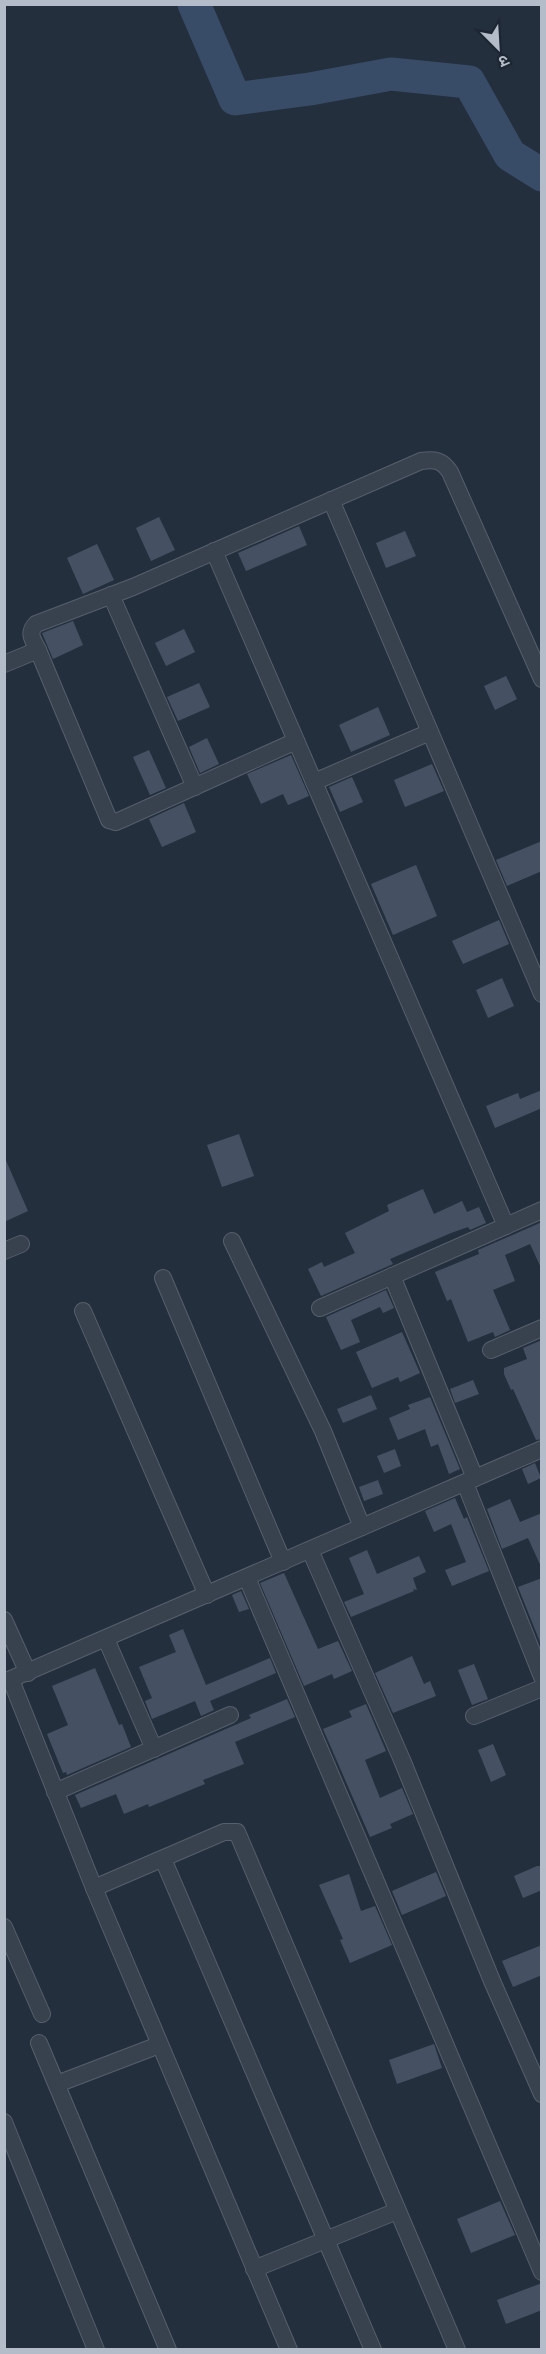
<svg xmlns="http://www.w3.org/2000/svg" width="546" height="2354" font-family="'PT Sans Narrow','Noto Sans Devanagari',sans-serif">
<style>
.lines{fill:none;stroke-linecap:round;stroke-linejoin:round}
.river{stroke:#394c67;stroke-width:33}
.building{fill:#455162}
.minor-casing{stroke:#565f6c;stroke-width:18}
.minor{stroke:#38414e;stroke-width:16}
</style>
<rect width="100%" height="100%" fill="#242f3e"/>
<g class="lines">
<path class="river" d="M 194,4 L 235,99 L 310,89 L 391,74 L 469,82 L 510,155 L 542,175"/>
</g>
<g class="building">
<path d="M 159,517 L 175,550 L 151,561 L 136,528 Z"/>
<path d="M 299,526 L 307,545 L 246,571 L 238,553 Z"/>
<path d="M 405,531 L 416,556 L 386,568 L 376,543 Z"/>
<path d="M 97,544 L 114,580 L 83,594 L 67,558 Z"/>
<path d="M 73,621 L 83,645 L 53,659 L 42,633 Z"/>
<path d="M 184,629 L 195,652 L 166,666 L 155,643 Z"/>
<path d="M 506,676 L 517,699 L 495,710 L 484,686 Z"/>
<path d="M 199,683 L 210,707 L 178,721 L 167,697 Z"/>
<path d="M 378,707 L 390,735 L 351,752 L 339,725 Z"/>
<path d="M 207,738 L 219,764 L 200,773 L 189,747 Z"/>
<path d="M 149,750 L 166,788 L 150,795 L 133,757 Z"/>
<path d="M 291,755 L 309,796 L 288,805 L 283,794 L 261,804 L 247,774 Z"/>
<path d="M 432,764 L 444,791 L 405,807 L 394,780 Z"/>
<path d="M 352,777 L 363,802 L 340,812 L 329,787 Z"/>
<path d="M 184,803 L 196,832 L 162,847 L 149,819 Z"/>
<path d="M 542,841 L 542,871 L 507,886 L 496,860 Z"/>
<path d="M 416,865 L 437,916 L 393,935 L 371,884 Z"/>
<path d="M 499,920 L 509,944 L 463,964 L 452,941 Z"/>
<path d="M 502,978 L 514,1006 L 488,1018 L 476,990 Z"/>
<path d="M 542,1090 L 542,1108 L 495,1128 L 486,1106 L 518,1093 L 520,1099 Z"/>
<path d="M 239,1134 L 254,1176 L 222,1187 L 207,1145 Z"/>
<path d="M 4,1156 L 28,1211 L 4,1222 Z"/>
<path d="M 423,1189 L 434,1214 L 462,1201 L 467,1212 L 479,1207 L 486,1223 L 470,1230 L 468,1227 L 451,1233 L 390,1259 L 393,1264 L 321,1296 L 308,1269 L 322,1262 L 324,1267 L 355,1253 L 345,1233 L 389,1211 L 387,1205 Z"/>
<path d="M 542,1222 L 542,1270 L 530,1244 L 505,1255 L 515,1281 L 493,1290 L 510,1330 L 495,1337 L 493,1332 L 468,1342 L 451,1299 L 447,1301 L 435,1272 L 479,1254 L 478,1250 Z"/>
<path d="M 386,1290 L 394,1308 L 383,1313 L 380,1307 L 351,1320 L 360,1342 L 341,1350 L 326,1317 Z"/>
<path d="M 402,1332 L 420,1373 L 400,1382 L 398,1377 L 372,1388 L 356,1352 Z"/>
<path d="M 542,1340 L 542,1439 L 536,1440 L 513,1389 L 511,1390 L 504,1374 L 504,1368 L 527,1359 L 523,1348 Z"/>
<path d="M 473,1380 L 479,1394 L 455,1403 L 450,1389 Z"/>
<path d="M 371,1395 L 377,1409 L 343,1423 L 337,1409 Z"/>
<path d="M 430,1397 L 460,1469 L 449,1474 L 438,1444 L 431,1447 L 425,1429 L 398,1440 L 389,1418 L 410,1409 L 408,1405 Z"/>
<path d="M 395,1449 L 401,1466 L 384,1473 L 377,1456 Z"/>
<path d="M 535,1463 L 541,1478 L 528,1484 L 522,1469 Z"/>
<path d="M 378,1480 L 383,1494 L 364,1501 L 359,1487 Z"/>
<path d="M 455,1498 L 464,1519 L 467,1517 L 489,1571 L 452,1586 L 445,1570 L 466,1562 L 451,1524 L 434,1532 L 425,1511 Z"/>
<path d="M 510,1499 L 520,1522 L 542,1513 L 542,1569 L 528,1538 L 502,1549 L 487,1509 Z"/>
<path d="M 367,1550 L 377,1574 L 419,1556 L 426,1572 L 413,1578 L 417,1590 L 413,1589 L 414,1591 L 351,1617 L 344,1602 L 364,1594 L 349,1558 Z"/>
<path d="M 284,1573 L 318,1649 L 338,1641 L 352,1671 L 334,1679 L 332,1674 L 304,1686 L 260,1583 Z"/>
<path d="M 542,1578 L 542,1647 L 518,1587 Z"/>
<path d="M 241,1591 L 249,1609 L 239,1612 L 232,1595 Z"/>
<path d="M 183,1629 L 206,1685 L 270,1658 L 276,1673 L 210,1701 L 214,1710 L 201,1716 L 195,1701 L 152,1719 L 145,1701 L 152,1698 L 139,1667 L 176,1652 L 169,1635 Z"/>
<path d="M 412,1656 L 424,1684 L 430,1681 L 436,1696 L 393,1713 L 375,1673 Z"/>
<path d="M 474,1664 L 488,1699 L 472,1705 L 458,1670 Z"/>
<path d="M 95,1668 L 119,1725 L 122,1724 L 131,1747 L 67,1775 L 66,1772 L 63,1773 L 47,1734 L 68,1725 L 52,1686 Z"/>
<path d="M 287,1699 L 295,1717 L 235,1742 L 244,1764 L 203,1780 L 205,1784 L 149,1807 L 148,1804 L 124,1814 L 116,1794 L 81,1808 L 75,1795 L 251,1718 L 249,1715 Z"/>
<path d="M 366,1704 L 386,1751 L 365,1760 L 380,1798 L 402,1788 L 413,1814 L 390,1824 L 392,1828 L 370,1837 L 323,1729 L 352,1717 L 349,1711 Z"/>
<path d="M 493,1744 L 506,1775 L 491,1782 L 478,1750 Z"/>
<path d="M 537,1866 L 542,1866 L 542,1890 L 523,1898 L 514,1876 Z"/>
<path d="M 436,1872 L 446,1896 L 402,1915 L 392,1891 Z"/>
<path d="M 349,1874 L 361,1911 L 375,1906 L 392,1945 L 350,1963 L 340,1940 L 343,1939 L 319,1885 Z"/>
<path d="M 542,1945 L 542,1975 L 513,1987 L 502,1961 Z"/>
<path d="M 434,2044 L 442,2068 L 397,2084 L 389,2060 Z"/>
<path d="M 500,2201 L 515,2235 L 471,2253 L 457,2219 Z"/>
<path d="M 542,2283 L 542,2310 L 506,2324 L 497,2300 Z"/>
</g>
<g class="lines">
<g class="minor-casing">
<g id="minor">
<path d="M 331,500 L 542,994"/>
<path d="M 214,551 L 506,1226"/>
<path d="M 111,595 L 195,787"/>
<path d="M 38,650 L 109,820 L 116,822 L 123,819 L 296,741"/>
<path d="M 4,664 L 38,650 C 33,640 27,633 36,624 L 133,587 L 421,461 C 435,459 442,460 450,472 L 542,679"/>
<path d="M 314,782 L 430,732"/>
<path d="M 232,1241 L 323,1431 L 362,1527"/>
<path d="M 4,1251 L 21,1244"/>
<path d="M 392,1276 L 475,1478"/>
<path d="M 163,1278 L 283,1562"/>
<path d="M 320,1308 L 542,1210"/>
<path d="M 83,1311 L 207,1595"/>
<path d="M 491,1350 L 542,1328"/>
<path d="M 465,1483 L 542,1677"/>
<path d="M 310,1550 L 402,1760 L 492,1981 L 542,2094"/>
<path d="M 247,1578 L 542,2272"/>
<path d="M 4,1620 L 28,1673"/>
<path d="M 106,1639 L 154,1749"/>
<path d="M 11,1680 L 94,1888 L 289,2350"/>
<path d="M 4,1682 L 542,1449"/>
<path d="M 474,1716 L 542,1688"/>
<path d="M 55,1792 L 230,1715"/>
<path d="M 163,1859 L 373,2350"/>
<path d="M 94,1888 L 224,1832 L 237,1832 L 457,2350"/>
<path d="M 4,1927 L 42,2014"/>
<path d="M 39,2043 L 168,2350"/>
<path d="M 57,2084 L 159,2045"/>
<path d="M 4,2122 L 96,2350"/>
<path d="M 254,2269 L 397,2211"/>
</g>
</g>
<use href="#minor" class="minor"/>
</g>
<rect width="546" height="2354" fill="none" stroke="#b4bcc9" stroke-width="12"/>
<g transform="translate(498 48) rotate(156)" stroke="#1d2633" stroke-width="4.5" paint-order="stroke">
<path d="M0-4.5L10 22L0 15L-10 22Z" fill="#b4bcc9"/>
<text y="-9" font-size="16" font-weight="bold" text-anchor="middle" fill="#b4bcc9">उ</text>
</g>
</svg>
